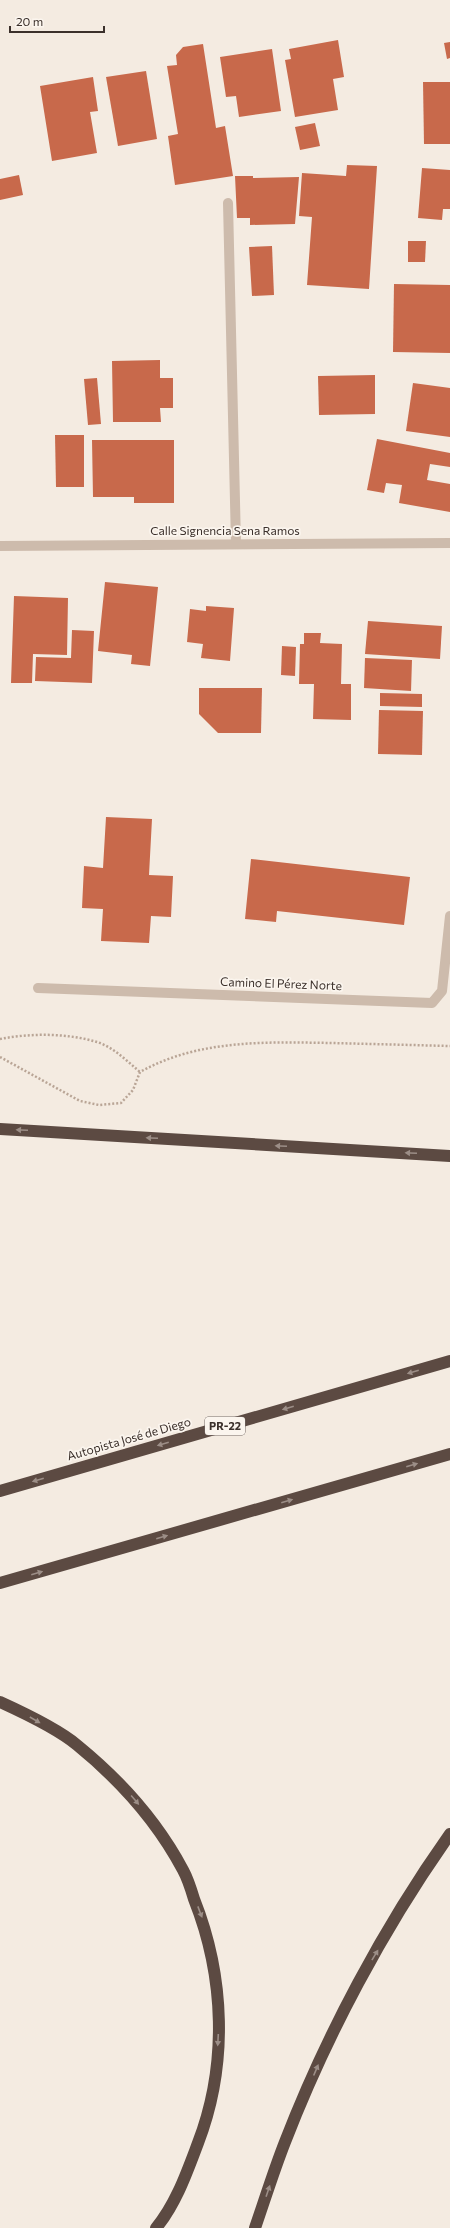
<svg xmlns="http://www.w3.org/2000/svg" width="450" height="2228" font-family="Commissioner,sans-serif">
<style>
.building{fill:#c8694b}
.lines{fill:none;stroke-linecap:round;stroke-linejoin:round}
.path{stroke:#b9a596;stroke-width:2.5;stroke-dasharray:2 2;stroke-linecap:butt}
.street{stroke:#cdbbac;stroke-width:10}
.highway{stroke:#5c4a42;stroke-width:12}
.oneway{fill:#9c8e87}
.labels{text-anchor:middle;stroke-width:3.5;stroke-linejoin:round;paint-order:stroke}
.shield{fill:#fbf5ee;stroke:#756b66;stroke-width:1}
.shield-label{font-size:11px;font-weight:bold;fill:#3b302b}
.street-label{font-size:12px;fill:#3b302b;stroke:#fbf5ee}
</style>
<rect width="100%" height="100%" fill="#f4ebe1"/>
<g class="building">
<path d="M 338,40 L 344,77 L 333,79 L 338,110 L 295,117 L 285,60 L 291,59 L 289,49 Z"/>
<path d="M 450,42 L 450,58 L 447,59 L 444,43 Z"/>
<path d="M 203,44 L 216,128 L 225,126 L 233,176 L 175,185 L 168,136 L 178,134 L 167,66 L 177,65 L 176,55 L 183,47 Z"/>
<path d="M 272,49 L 281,111 L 239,117 L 236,96 L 226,97 L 220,57 Z"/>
<path d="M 146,71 L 157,139 L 118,146 L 106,77 Z"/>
<path d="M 93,77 L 98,111 L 90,112 L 97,153 L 52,161 L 40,86 Z"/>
<path d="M 423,82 L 450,82 L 450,144 L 424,144 Z"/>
<path d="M 315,123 L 320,146 L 300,150 L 295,127 Z"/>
<path d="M 347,165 L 377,166 L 369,289 L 307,285 L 312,217 L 299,216 L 302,173 L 346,176 Z"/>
<path d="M 422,168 L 450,170 L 450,209 L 443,209 L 442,220 L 418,218 Z"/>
<path d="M 19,175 L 23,195 L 0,200 L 0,179 Z"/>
<path d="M 235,176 L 253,176 L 253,178 L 299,177 L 295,224 L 250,225 L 250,218 L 237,218 Z"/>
<path d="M 408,241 L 426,241 L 425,262 L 408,262 Z"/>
<path d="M 272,246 L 274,295 L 252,296 L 249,247 Z"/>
<path d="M 394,284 L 450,285 L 450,353 L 393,352 Z"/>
<path d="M 160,360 L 160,378 L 173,378 L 173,408 L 160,408 L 161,422 L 113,422 L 112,361 Z"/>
<path d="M 375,375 L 375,414 L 319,415 L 318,376 Z"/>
<path d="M 97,378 L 101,424 L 88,425 L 84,379 Z"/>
<path d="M 413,383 L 450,388 L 450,437 L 406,431 Z"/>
<path d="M 55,435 L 84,435 L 84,487 L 56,487 Z"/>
<path d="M 377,439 L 450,453 L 450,467 L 430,464 L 427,480 L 450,484 L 450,512 L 399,503 L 402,485 L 386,483 L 384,493 L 367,490 Z"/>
<path d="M 92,440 L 174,440 L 174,503 L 134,503 L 134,497 L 93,497 Z"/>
<path d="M 105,582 L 158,587 L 150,666 L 131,664 L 132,655 L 98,651 Z"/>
<path d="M 14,596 L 68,598 L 67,655 L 33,654 L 32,683 L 11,683 Z"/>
<path d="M 206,606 L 234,608 L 230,661 L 201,658 L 203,644 L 187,642 L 190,609 L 206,611 Z"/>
<path d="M 368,621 L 442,626 L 440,659 L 365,654 Z"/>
<path d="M 72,630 L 94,631 L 92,683 L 35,681 L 36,657 L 71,658 Z"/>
<path d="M 304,633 L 321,633 L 320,643 L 342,644 L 341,684 L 351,684 L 351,720 L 313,719 L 314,684 L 299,684 L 300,644 L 304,644 Z"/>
<path d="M 282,646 L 296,647 L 295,676 L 281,675 Z"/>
<path d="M 365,658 L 412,660 L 411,691 L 364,688 Z"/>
<path d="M 199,688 L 262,688 L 261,733 L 218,733 L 199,714 Z"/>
<path d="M 380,693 L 422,694 L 422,707 L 380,706 Z"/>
<path d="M 379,710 L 423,711 L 422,755 L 378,754 Z"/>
<path d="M 106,817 L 152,819 L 149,875 L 173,876 L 171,917 L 151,916 L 149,943 L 101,941 L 103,909 L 82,908 L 84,866 L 103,868 Z"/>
<path d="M 251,859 L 410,877 L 404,925 L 277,911 L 276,922 L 245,919 Z"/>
</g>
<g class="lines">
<g class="path">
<path d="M 0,1039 C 31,1033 67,1033 97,1042 C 113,1047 127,1061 140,1072"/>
<path d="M 0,1057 L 80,1101 L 99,1105 L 121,1103 L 133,1090 L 140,1072 C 199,1039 267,1042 332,1043 C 371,1044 411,1045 450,1046"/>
</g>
<g class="street">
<path d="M 228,203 L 236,544"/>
<path d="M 0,546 L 450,543"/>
<path d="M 38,988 L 432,1003 L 442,991 L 450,916"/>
</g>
<g class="highway">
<path d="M 0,1129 L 450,1156"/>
<path d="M 0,1491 L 450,1361"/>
<path d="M 0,1583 L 450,1454"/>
<path d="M 0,1702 C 22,1712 59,1730 77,1745 C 120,1780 157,1821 183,1870 C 188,1879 191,1889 194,1899 C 225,1977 228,2065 198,2143 C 187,2172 176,2204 156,2228"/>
<path d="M 255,2228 C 265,2199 274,2170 285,2142 C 326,2036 384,1927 450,1834"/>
</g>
</g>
<defs><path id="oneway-solid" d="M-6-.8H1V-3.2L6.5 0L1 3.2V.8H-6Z"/></defs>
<g class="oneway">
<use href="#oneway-solid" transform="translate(22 1130) rotate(-177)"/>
<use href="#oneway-solid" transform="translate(152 1138) rotate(-177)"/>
<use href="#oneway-solid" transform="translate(281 1146) rotate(-177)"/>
<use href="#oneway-solid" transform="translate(411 1153) rotate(-177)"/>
<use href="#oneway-solid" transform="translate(413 1372) rotate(164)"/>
<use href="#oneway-solid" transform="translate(288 1408) rotate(164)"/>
<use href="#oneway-solid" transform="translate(163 1444) rotate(164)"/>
<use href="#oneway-solid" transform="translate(412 1465) rotate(-16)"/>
<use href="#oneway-solid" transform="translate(38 1480) rotate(164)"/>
<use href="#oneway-solid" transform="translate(287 1501) rotate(-16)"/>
<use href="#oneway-solid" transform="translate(162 1537) rotate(-16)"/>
<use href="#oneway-solid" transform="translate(37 1573) rotate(-16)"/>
<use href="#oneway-solid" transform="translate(35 1720) rotate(30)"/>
<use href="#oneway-solid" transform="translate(135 1800) rotate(50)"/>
<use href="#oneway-solid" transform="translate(200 1912) rotate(69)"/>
<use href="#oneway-solid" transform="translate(375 1955) rotate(-59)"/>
<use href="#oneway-solid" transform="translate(218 2040) rotate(93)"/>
<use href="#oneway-solid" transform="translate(316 2070) rotate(-67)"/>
<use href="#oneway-solid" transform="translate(268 2191) rotate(-71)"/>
</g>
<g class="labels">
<rect class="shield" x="205" y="1417" width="40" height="18" rx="3"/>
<g class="shield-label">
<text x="225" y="1430">PR-22</text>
</g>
<g class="street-label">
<text x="225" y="535">Calle Signencia Sena Ramos</text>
<text transform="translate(281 984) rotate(2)" y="4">Camino El Pérez Norte</text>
<text transform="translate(129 1439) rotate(-16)" y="4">Autopista José de Diego</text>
</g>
</g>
<path d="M10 26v6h94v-6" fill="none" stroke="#3b302b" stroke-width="2"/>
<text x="16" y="26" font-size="12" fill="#3b302b" stroke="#fbf5ee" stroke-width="3" paint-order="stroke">20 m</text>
</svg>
